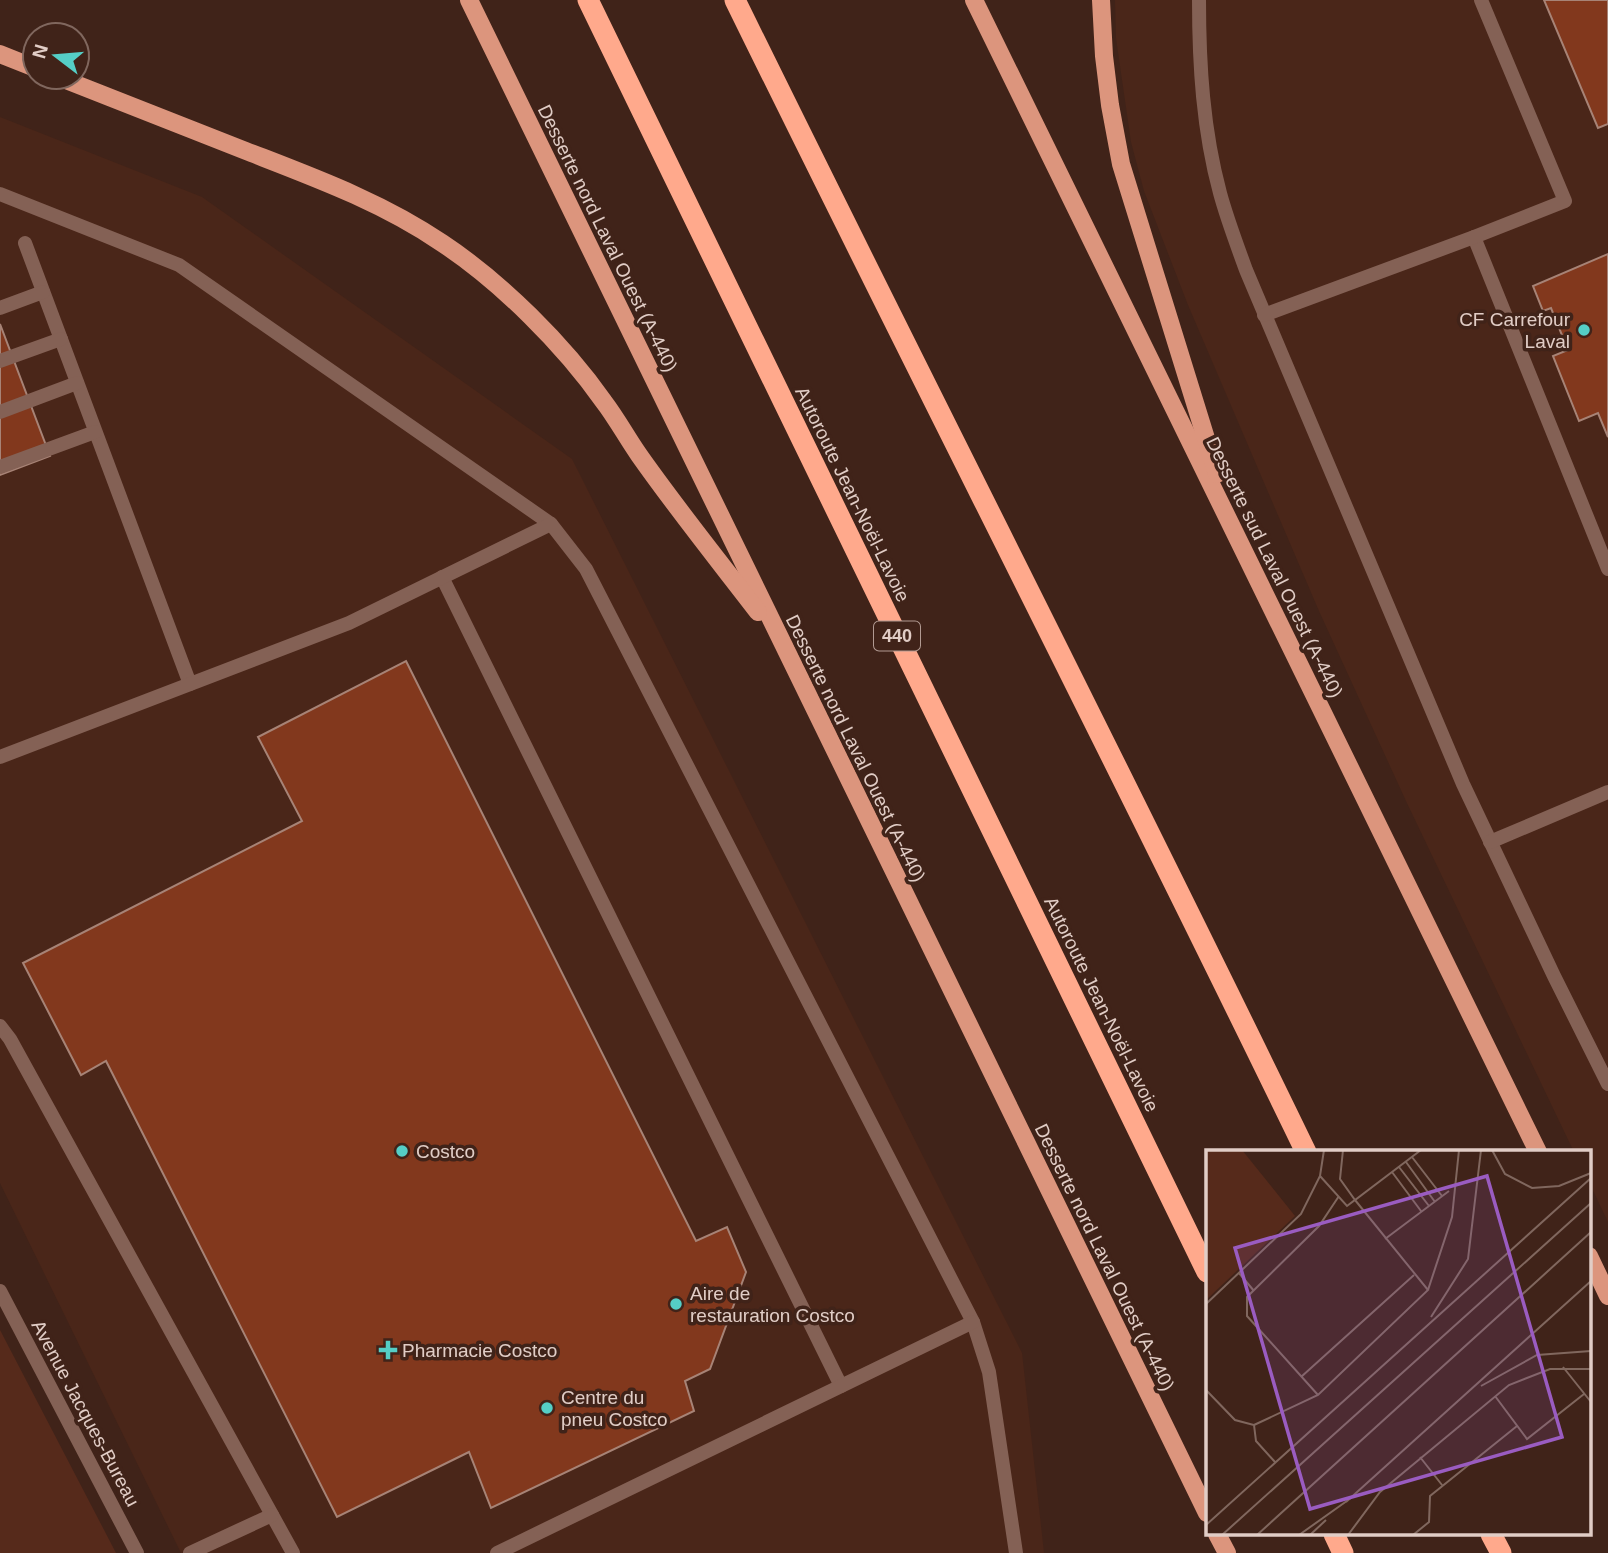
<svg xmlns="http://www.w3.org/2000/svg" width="1608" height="1553" font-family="Arial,sans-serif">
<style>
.built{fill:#4a2619}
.green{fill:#562a1b}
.building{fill:#82381d;stroke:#a78376;stroke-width:2}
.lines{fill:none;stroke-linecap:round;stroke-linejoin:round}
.lane{stroke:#846155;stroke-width:14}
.street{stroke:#846155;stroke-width:14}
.primary{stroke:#dc957d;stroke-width:18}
.highway{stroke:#ffa98c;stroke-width:21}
.poi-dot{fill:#55cec6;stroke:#402319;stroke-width:2.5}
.labels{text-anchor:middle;stroke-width:7;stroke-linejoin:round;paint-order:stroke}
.shield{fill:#402319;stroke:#b19a92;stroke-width:2}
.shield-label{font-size:18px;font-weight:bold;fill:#e1cdc6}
.street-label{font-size:19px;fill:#e1cdc6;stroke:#402319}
.poi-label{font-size:19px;fill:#e1cdc6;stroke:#402319;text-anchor:start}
.inset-road{fill:none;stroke:#80675e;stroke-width:2}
.view{fill:#9a5cc1;fill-opacity:0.15;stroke:#9a5cc1;stroke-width:3.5}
.inset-edge{fill:none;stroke:#e1cdc6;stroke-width:3.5}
</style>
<rect width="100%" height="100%" fill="#402319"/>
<g class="built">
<path d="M 1115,0 L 1608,0 L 1608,1222 L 1589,1182 L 1589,1152 L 1574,1152 L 1406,801 L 1319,611 L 1188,305 L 1144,191 L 1131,142 L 1116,38 Z"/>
<path d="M 0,117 L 202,197 L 572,459 L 1022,1353 L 1044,1553 L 181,1553 L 0,1183 Z"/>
</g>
<path class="green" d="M 0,1330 L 116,1553 L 0,1553 Z"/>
<g class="building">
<path d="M 1544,0 L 1608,0 L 1608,124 L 1598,128 Z"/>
<path d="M 1608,254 L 1608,437 L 1598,413 L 1579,421 L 1553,356 L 1568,350 L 1551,308 L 1543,311 L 1533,286 Z"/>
<path d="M 0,324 L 50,456 L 0,475 Z"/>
<path d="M 406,661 L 696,1241 L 727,1227 L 746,1272 L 710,1369 L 685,1381 L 694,1411 L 491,1508 L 469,1452 L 337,1517 L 106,1061 L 81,1075 L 23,963 L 302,821 L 258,737 Z"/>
</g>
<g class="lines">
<g class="lane">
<path d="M 1199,0 C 1199,65 1203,130 1220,193 C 1227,219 1237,245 1246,270 L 1463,784 L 1554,976 L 1608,1084"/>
<path d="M 0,194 L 179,265 L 551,524"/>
<path d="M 1474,237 L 1608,569"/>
<path d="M 25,243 L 190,684"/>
<path d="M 0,308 L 43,292"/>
<path d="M 1264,315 L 1474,237 L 1565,201 L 1481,0"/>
<path d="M 0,361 L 61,339"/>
<path d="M 0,412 L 77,383"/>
<path d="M 0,467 L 95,432"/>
<path d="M 442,577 L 841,1386"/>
<path d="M 0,757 L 349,623 L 551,524 L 586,569 L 973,1322 L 989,1372 L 1016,1553"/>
<path d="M 1490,842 L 1608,792"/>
<path d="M 0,1026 L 10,1039 L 293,1553"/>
<path d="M 190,1553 L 272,1515"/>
<path d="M 497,1553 L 973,1322"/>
</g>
<path class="street" d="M 0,1291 L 137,1553"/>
<g class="primary">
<path d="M 469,0 L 1207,1513"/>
<path d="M 974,0 L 1538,1152"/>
<path d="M 1101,0 L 1104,56 L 1110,105 L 1121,164 L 1217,474"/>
<path d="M 0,54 L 35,68"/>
<path d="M 58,77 C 121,102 183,126 246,151 C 313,177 382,202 442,243 C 501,282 564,345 604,402 C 617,419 627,438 639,455 C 677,509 718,560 758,612"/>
<path d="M 1589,1256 L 1608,1296"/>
<path d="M 1217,1534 L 1227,1553"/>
</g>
<g class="highway">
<path d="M 588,0 L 1207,1272"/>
<path d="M 735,0 C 924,385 1119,766 1306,1152"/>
<path d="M 1334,1534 L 1343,1553"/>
<path d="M 1491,1534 L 1501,1553"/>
</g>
</g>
<g class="poi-dot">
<circle cx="1584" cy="330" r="7"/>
<circle cx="402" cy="1151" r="7"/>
<circle cx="676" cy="1304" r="7"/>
<path d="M384.5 1339.5h7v7h7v7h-7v7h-7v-7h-7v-7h7z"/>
<circle cx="547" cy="1408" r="7"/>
</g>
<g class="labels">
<rect class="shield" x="874" y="621.5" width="46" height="29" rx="5"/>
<g class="shield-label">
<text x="897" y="642">440</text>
</g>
<g class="street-label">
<text transform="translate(608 238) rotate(64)" y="7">Desserte nord Laval Ouest (A-440)</text>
<text transform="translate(853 494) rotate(64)" y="7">Autoroute Jean-Noël-Lavoie</text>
<text transform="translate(1275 567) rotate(64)" y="7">Desserte sud Laval Ouest (A-440)</text>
<text transform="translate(856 748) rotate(64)" y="7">Desserte nord Laval Ouest (A-440)</text>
<text transform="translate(1102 1004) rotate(64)" y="7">Autoroute Jean-Noël-Lavoie</text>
<text transform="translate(1105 1257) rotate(64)" y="7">Desserte nord Laval Ouest (A-440)</text>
<text transform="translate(86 1413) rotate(62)" y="7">Avenue Jacques-Bureau</text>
</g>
<g class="poi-label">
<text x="1570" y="326" text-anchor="end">CF Carrefour<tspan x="1570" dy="22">Laval</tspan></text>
<text x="416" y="1158">Costco</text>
<text x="690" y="1300">Aire de<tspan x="690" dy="22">restauration Costco</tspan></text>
<text x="402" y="1357">Pharmacie Costco</text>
<text x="561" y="1404">Centre du<tspan x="561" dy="22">pneu Costco</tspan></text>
</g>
</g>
<g transform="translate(1206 1150)">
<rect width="385" height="385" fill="#402319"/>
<path d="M 0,0 L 36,0 L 89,66 L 0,150 Z" fill="#562a1b"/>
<path class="inset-road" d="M 137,0 L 134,29 L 149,50 L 215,0M 286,0 L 299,24 L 326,38 L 353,36 L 385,23M 206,7 L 236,46M 200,12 L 229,52M 193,17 L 223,56M 186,22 L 215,61M 179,89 L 243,41M 33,123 L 48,141M 222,140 L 246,67 L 253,0M 0,154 L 95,64 L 114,26 L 118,0M 225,167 L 262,109 L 275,0M 357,217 L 385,252M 95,227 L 208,125M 275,236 L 331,205 L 385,201M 0,240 L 29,270 L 48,275 L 50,291 L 69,312M 112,245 L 41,166 L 41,147 L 113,76 L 133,46M 289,246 L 321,289 L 378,244M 48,275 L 112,245 L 222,140 L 149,50 L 141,56 L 114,26M 214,307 L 236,335M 140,352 L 385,131M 0,375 L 385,28M 16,385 L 385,53M 51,385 L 385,82M 93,385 L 145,348M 104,385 L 120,370M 142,385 L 174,342 L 303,235 L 344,219 L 385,219M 207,385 L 223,372 L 224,346 L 311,276"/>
<path class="view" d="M 281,26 L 356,287 L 104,359 L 29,98 Z"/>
<rect width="385" height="385" class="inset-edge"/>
</g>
<g transform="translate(56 56) rotate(286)"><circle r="33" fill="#402319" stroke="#80675e" stroke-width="2"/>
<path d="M0-5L12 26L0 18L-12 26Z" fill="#55cec6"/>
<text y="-10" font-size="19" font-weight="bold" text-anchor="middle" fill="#e1cdc6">N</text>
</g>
</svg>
